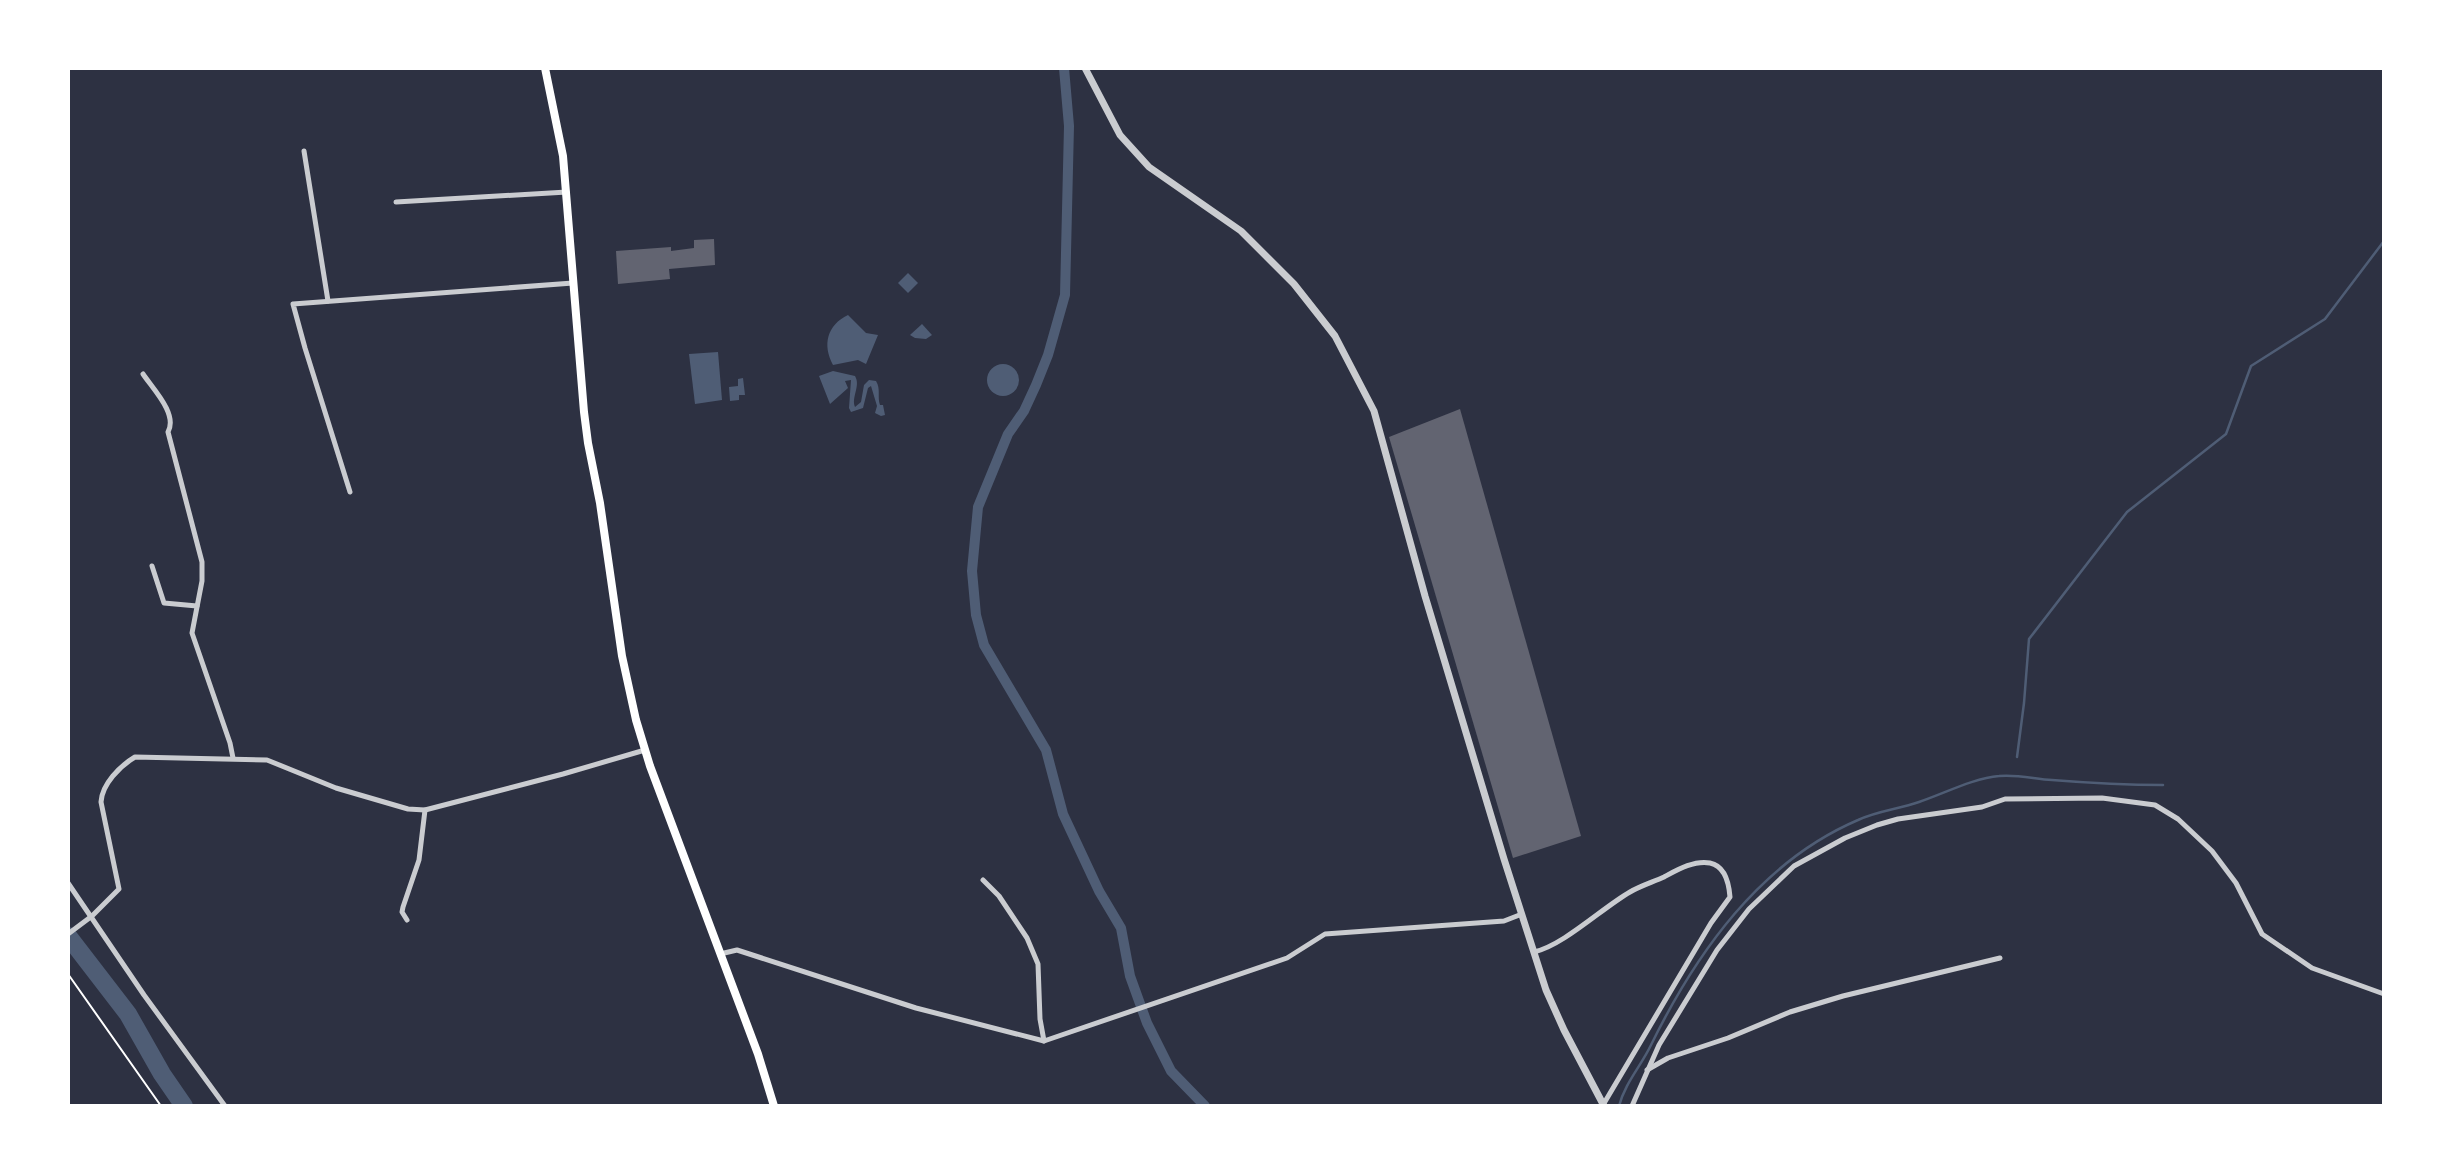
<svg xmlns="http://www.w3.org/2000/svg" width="2452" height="1174" font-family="Manrope,sans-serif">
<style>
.water{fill:#4f5d75}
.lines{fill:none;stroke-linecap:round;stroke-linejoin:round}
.stream{stroke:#4f5d75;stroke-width:2.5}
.canal{stroke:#4f5d75;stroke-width:10}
.river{stroke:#4f5d75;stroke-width:18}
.building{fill:#626471}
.path{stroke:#fff;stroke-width:2}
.minor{stroke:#caccd0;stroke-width:5}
.tertiary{stroke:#caccd0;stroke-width:7}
.secondary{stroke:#fff;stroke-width:8}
</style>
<rect width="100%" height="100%" fill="#2d3142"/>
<g class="water">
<path d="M 908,273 L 918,283 L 908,293 L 898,283 Z"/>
<path d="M 848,315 L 866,333 L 878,335 L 866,364 L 858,360 L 833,365 C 822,345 827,325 848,315 Z"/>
<path d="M 922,324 L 932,335 L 926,339 L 915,338 L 910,335 Z"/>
<path d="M 718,352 L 722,400 L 695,404 L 689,354 Z"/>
<circle cx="1003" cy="380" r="16"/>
<path d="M 833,371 L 855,376 C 861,386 851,397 855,407 L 861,402 L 864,385 L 869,380 L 876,381 C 881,389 877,397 880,405 L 883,405 L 885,415 L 881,416 L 875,413 L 877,406 L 871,386 L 868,388 L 863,408 L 851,412 L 849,408 L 851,380 L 845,381 L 848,388 L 830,404 L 819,376 Z"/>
<path d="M 743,378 L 745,395 L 739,395 L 739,400 L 730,401 L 729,387 L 738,386 L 738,379 Z"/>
</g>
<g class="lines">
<g class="stream">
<path d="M 2017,757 L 2024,703 L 2029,639 L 2127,512 L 2226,434 L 2251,366 L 2325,319 L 2384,241"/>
<path d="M 1619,1106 C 1625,1083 1641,1066 1651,1045 C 1696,953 1760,862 1858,820 C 1877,811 1899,809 1919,802 C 1943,794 1974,778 1999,776 C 2016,774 2035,779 2052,780 C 2089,783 2126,785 2163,785"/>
</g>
<path class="canal" d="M 1064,68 L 1069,126 L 1065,295 L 1048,355 L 1036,385 L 1024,411 L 1008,434 L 978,507 L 972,571 L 976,615 L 984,645 L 1046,750 L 1063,814 L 1099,891 L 1121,928 L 1130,976 L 1147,1023 L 1171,1071 L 1205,1106"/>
<path class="river" d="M 68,936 L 128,1014 L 162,1074 L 184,1106"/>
</g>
<g class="building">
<path d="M 714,239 L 715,265 L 669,269 L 670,279 L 618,284 L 616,251 L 671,247 L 671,251 L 694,248 L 694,240 Z"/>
<path d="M 1460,409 L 1581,836 L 1513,858 L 1389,437 Z"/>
</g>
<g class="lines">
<path class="path" d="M 68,974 L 161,1106"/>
<g class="minor">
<path d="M 304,151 L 328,301"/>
<path d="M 396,202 L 567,192"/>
<path d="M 143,374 C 153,389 178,414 168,432 L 202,562 L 202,581 L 192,633 L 230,743 L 233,758"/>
<path d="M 350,492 L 305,348 L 293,304 L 573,283"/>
<path d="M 152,566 L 164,603 L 197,606"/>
<path d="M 983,880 L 999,896 L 1027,938 L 1038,964 L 1040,1019 L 1044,1041"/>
<path d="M 68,883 L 144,995 L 225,1106"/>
<path d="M 407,920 L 402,912 L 403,907 L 419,860 L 425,810"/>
<path d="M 68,934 L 92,916 L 119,889 L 101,802 C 102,784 120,766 135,757 L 267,760 L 336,788 L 408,809 L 425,810 L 563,774 L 645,750"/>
<path d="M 1534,952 C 1564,945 1602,908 1630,892 C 1640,886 1653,882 1664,877 C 1677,870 1694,860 1710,863 C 1725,866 1729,884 1730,897 L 1711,923 L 1603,1105"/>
<path d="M 720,954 L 737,950 L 916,1008 L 1044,1041 L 1287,958 L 1325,934 L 1504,921 L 1522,914"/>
<path d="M 1647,1070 L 1668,1058 L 1728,1038 L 1790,1012 L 1843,996 L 2000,958"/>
<path d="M 1632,1106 L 1659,1045 L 1717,950 L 1749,909 L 1794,866 L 1845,838 L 1877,825 L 1898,819 L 1982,807 L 2005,799 L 2102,798 L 2155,805 L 2178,819 L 2212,851 L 2236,883 L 2262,934 L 2312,968 L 2384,994"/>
</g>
<path class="tertiary" d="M 1085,68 L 1120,135 L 1149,167 L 1241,231 L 1294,284 L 1335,336 L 1374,411 L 1425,596 L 1504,859 L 1546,990 L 1564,1030 L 1604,1106"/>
<path class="secondary" d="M 545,68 L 563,156 L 584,412 L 588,443 L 600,503 L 622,656 L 636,720 L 650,766 L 758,1054 L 774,1106"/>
</g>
<rect width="2452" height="1174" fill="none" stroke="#ffffff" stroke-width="140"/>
</svg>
